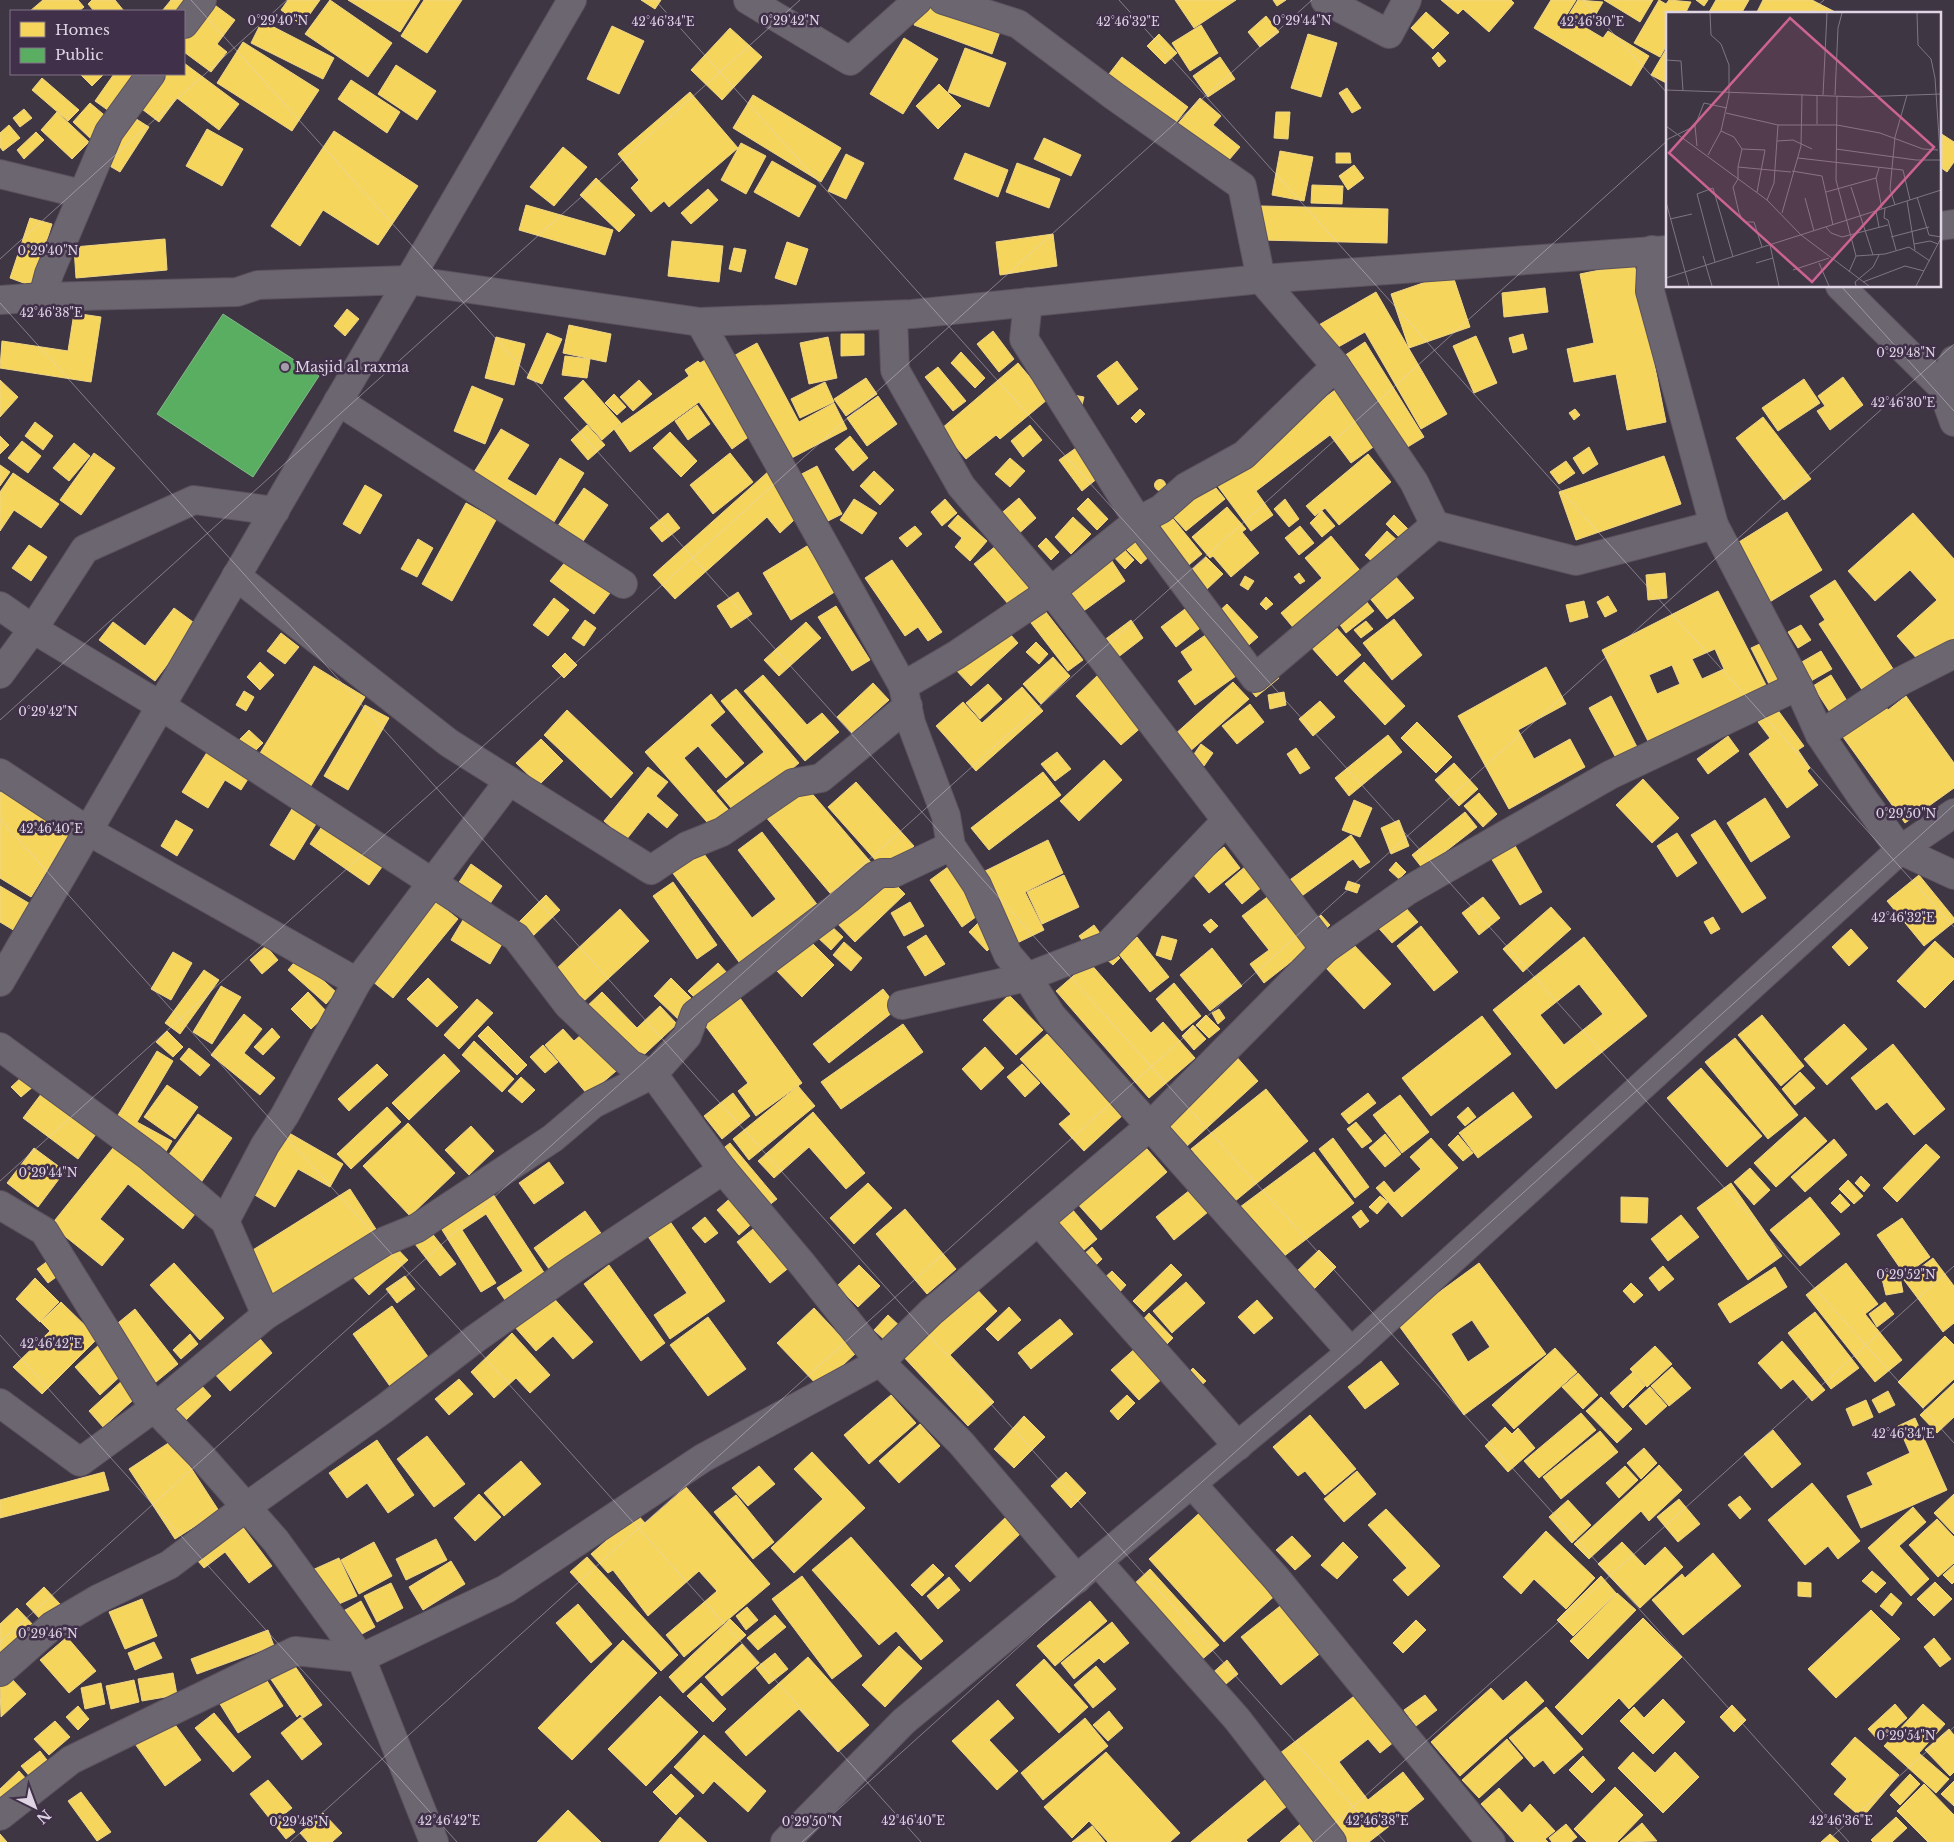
<svg xmlns="http://www.w3.org/2000/svg" width="1954" height="1842" font-family="'Libre Baskerville',serif">
<style>
.homes{fill:#f6d55c;stroke:#efd585;fill-rule:evenodd}
.public{fill:#5aae61;stroke:#82b988}
.lines{fill:none;stroke-linecap:round;stroke-linejoin:round}
.minor-casing{stroke:#5b525e;stroke-width:30}
.tertiary-casing{stroke:#5b525e;stroke-width:30}
.minor{stroke:#6c6670;stroke-width:28}
.tertiary{stroke:#6c6670;stroke-width:28}
.ticks{fill:none;stroke:#ded4e4;stroke-width:1;stroke-opacity:0.45}
.poi-dot{fill:#a69dac;stroke:#413049;stroke-width:2}
.labels{text-anchor:middle;stroke-width:5;stroke-linejoin:round;paint-order:stroke}
.poi-label{font-size:14px;fill:#ded4e4;stroke:#413049;text-anchor:start}
.inset-road{fill:none;stroke:#7f7583;stroke-width:1}
.view{fill:#cd6392;fill-opacity:0.15;stroke:#cd6392;stroke-width:2.5}
.inset-edge{fill:none;stroke:#ded4e4;stroke-width:2.5}
.ticks-label{font-size:12px;text-anchor:middle;fill:#ded4e4;stroke:#413049;stroke-width:5;stroke-linejoin:round;paint-order:stroke}
</style>
<rect width="100%" height="100%" fill="#3f3643"/>
<g class="homes">
<path d="M 43,0 L 78,0 L 84,7 L 79,11 L 30,11 Z"/>
<path d="M 92,0 L 115,0 L 124,11 L 94,11 L 88,4 Z"/>
<path d="M 171,0 L 196,0 L 184,11 L 162,11 Z"/>
<path d="M 208,0 L 235,20 L 217,44 L 227,52 L 211,72 L 184,52 L 184,30 Z"/>
<path d="M 288,0 L 320,0 L 302,25 L 281,10 Z"/>
<path d="M 330,0 L 392,43 L 368,77 L 305,34 Z"/>
<path d="M 348,0 L 420,0 L 400,32 Z"/>
<path d="M 424,0 L 462,0 L 427,53 L 401,36 Z"/>
<path d="M 641,0 L 661,0 L 655,9 Z"/>
<path d="M 923,0 L 1003,23 L 992,54 L 914,25 Z"/>
<path d="M 1175,0 L 1236,0 L 1194,28 Z"/>
<path d="M 1273,0 L 1286,0 L 1277,6 Z"/>
<path d="M 1441,0 L 1511,0 L 1514,3 L 1489,32 L 1463,9 L 1458,14 Z"/>
<path d="M 1551,0 L 1576,0 L 1566,16 L 1603,38 L 1608,31 L 1649,56 L 1631,86 L 1534,28 Z"/>
<path d="M 1578,0 L 1603,2 L 1588,28 L 1568,16 Z"/>
<path d="M 1604,0 L 1653,0 L 1640,22 Z"/>
<path d="M 1659,0 L 1666,4 L 1669,0 L 1691,2 L 1685,14 L 1668,14 L 1668,43 L 1660,57 L 1634,43 Z"/>
<path d="M 1696,0 L 1708,0 L 1704,6 Z"/>
<path d="M 1716,0 L 1749,0 L 1741,14 L 1708,14 Z"/>
<path d="M 1763,0 L 1812,0 L 1839,14 L 1756,14 Z"/>
<path d="M 1426,12 L 1449,33 L 1433,49 L 1411,28 Z"/>
<path d="M 1266,16 L 1279,32 L 1260,47 L 1248,32 Z"/>
<path d="M 262,21 L 334,58 L 323,79 L 251,43 Z"/>
<path d="M 1201,25 L 1218,53 L 1190,71 L 1172,43 Z"/>
<path d="M 612,26 L 644,41 L 619,94 L 587,79 Z"/>
<path d="M 730,28 L 762,57 L 722,100 L 691,70 Z"/>
<path d="M 1159,34 L 1177,53 L 1165,64 L 1147,46 Z"/>
<path d="M 1308,34 L 1337,43 L 1321,97 L 1291,88 Z"/>
<path d="M 904,38 L 938,59 L 903,114 L 870,94 Z"/>
<path d="M 243,42 L 319,90 L 292,131 L 217,83 Z"/>
<path d="M 1668,46 L 1668,84 L 1651,75 Z"/>
<path d="M 965,48 L 1006,63 L 989,107 L 948,92 Z"/>
<path d="M 1438,52 L 1446,61 L 1439,67 L 1432,58 Z"/>
<path d="M 1122,57 L 1188,107 L 1171,129 L 1106,78 Z"/>
<path d="M 1220,57 L 1235,79 L 1208,97 L 1193,76 Z"/>
<path d="M 184,63 L 239,104 L 219,130 L 177,98 L 159,122 L 134,103 L 157,74 L 184,74 Z"/>
<path d="M 396,65 L 436,91 L 417,120 L 378,94 Z"/>
<path d="M 80,74 L 104,74 L 92,86 Z"/>
<path d="M 114,74 L 132,74 L 141,81 L 116,116 L 95,101 Z"/>
<path d="M 42,78 L 79,110 L 68,121 L 32,90 Z"/>
<path d="M 351,80 L 400,112 L 387,133 L 338,99 Z"/>
<path d="M 939,84 L 961,106 L 938,129 L 916,106 Z"/>
<path d="M 1347,88 L 1361,108 L 1352,113 L 1339,93 Z"/>
<path d="M 690,92 L 738,148 L 669,207 L 664,201 L 651,212 L 631,188 L 639,180 L 618,154 Z"/>
<path d="M 753,95 L 841,148 L 821,182 L 733,128 Z"/>
<path d="M 1200,98 L 1221,116 L 1213,125 L 1240,147 L 1223,167 L 1175,127 Z"/>
<path d="M 90,103 L 109,119 L 91,139 L 73,122 Z"/>
<path d="M 24,109 L 32,118 L 20,127 L 13,118 Z"/>
<path d="M 57,112 L 89,142 L 72,159 L 41,130 Z"/>
<path d="M 1276,112 L 1290,112 L 1288,139 L 1274,138 Z"/>
<path d="M 130,115 L 149,127 L 120,172 L 101,161 Z"/>
<path d="M 9,125 L 20,138 L 3,151 L 0,147 L 0,133 Z"/>
<path d="M 207,129 L 243,149 L 222,186 L 186,166 Z"/>
<path d="M 334,131 L 418,186 L 378,245 L 323,210 L 300,246 L 271,226 Z"/>
<path d="M 36,132 L 44,140 L 24,159 L 17,150 Z"/>
<path d="M 1940,133 L 1954,142 L 1954,162 L 1947,172 L 1940,167 Z"/>
<path d="M 1044,138 L 1081,155 L 1071,176 L 1034,159 Z"/>
<path d="M 741,143 L 766,156 L 746,194 L 721,180 Z"/>
<path d="M 563,147 L 587,167 L 554,206 L 530,187 Z"/>
<path d="M 1280,151 L 1313,157 L 1304,201 L 1272,195 Z"/>
<path d="M 965,153 L 1008,170 L 998,197 L 954,179 Z"/>
<path d="M 1336,153 L 1350,153 L 1351,163 L 1336,163 Z"/>
<path d="M 846,154 L 864,163 L 846,199 L 828,191 Z"/>
<path d="M 772,161 L 816,186 L 799,217 L 754,192 Z"/>
<path d="M 1017,163 L 1060,179 L 1049,208 L 1006,192 Z"/>
<path d="M 1354,165 L 1364,178 L 1348,190 L 1339,176 Z"/>
<path d="M 596,178 L 635,215 L 619,232 L 580,195 Z"/>
<path d="M 1312,185 L 1343,186 L 1342,204 L 1311,203 Z"/>
<path d="M 708,189 L 718,200 L 691,224 L 681,213 Z"/>
<path d="M 526,205 L 613,230 L 605,255 L 519,230 Z"/>
<path d="M 1261,206 L 1388,209 L 1387,243 L 1261,240 Z"/>
<path d="M 30,218 L 52,224 L 32,286 L 10,278 Z"/>
<path d="M 1053,234 L 1057,266 L 1000,275 L 996,242 Z"/>
<path d="M 165,239 L 167,270 L 76,278 L 74,247 Z"/>
<path d="M 672,241 L 723,246 L 719,282 L 668,276 Z"/>
<path d="M 787,242 L 808,249 L 796,285 L 775,278 Z"/>
<path d="M 734,248 L 746,250 L 741,272 L 729,269 Z"/>
<path d="M 1634,263 L 1666,422 L 1627,430 L 1616,374 L 1574,382 L 1567,349 L 1594,343 L 1580,274 Z"/>
<path d="M 1452,273 L 1470,327 L 1409,348 L 1391,294 Z"/>
<path d="M 1545,288 L 1548,312 L 1504,317 L 1502,293 Z"/>
<path d="M 1376,292 L 1447,414 L 1421,429 L 1365,332 L 1331,351 L 1317,326 Z"/>
<path d="M 347,309 L 359,319 L 345,336 L 334,326 Z"/>
<path d="M 74,313 L 101,317 L 91,382 L 0,368 L 2,341 L 68,351 Z"/>
<path d="M 569,325 L 611,334 L 606,362 L 563,353 Z"/>
<path d="M 993,331 L 1014,359 L 999,372 L 977,344 Z"/>
<path d="M 547,333 L 562,339 L 542,384 L 527,378 Z"/>
<path d="M 841,334 L 864,334 L 864,355 L 841,356 Z"/>
<path d="M 1523,334 L 1527,349 L 1513,353 L 1509,338 Z"/>
<path d="M 1476,336 L 1497,383 L 1474,393 L 1453,346 Z"/>
<path d="M 496,337 L 525,344 L 514,385 L 485,378 Z"/>
<path d="M 828,337 L 837,378 L 809,384 L 800,343 Z"/>
<path d="M 1365,342 L 1424,437 L 1396,454 L 1338,360 Z"/>
<path d="M 757,343 L 799,422 L 834,403 L 847,429 L 784,462 L 730,358 Z"/>
<path d="M 961,352 L 985,378 L 975,388 L 951,363 Z"/>
<path d="M 565,356 L 590,359 L 587,378 L 562,375 Z"/>
<path d="M 707,359 L 758,430 L 732,449 L 699,402 L 630,452 L 614,429 L 689,376 L 685,370 L 698,361 L 700,363 Z"/>
<path d="M 1117,361 L 1138,389 L 1118,405 L 1097,376 Z"/>
<path d="M 1018,363 L 1048,399 L 1000,439 L 996,435 L 966,459 L 941,429 Z"/>
<path d="M 938,367 L 966,401 L 953,411 L 925,377 Z"/>
<path d="M 1843,377 L 1863,405 L 1830,430 L 1817,411 L 1825,406 L 1818,396 Z"/>
<path d="M 866,378 L 877,394 L 846,416 L 834,399 Z"/>
<path d="M 1804,379 L 1820,403 L 1778,431 L 1762,408 Z"/>
<path d="M 0,380 L 18,397 L 0,417 Z"/>
<path d="M 583,380 L 621,423 L 602,440 L 564,398 Z"/>
<path d="M 639,380 L 652,394 L 633,411 L 620,397 Z"/>
<path d="M 825,382 L 834,402 L 800,418 L 791,399 Z"/>
<path d="M 472,386 L 503,399 L 485,444 L 454,431 Z"/>
<path d="M 1335,390 L 1376,445 L 1351,463 L 1330,435 L 1256,491 L 1273,515 L 1251,531 L 1214,481 Z"/>
<path d="M 614,394 L 626,407 L 617,415 L 605,403 Z"/>
<path d="M 1073,395 L 1084,397 L 1081,409 Z"/>
<path d="M 878,396 L 897,424 L 867,446 L 847,418 Z"/>
<path d="M 697,405 L 710,424 L 688,440 L 675,421 Z"/>
<path d="M 1140,409 L 1145,414 L 1136,423 L 1131,418 Z"/>
<path d="M 1575,409 L 1580,415 L 1574,420 L 1569,413 Z"/>
<path d="M 1763,417 L 1811,479 L 1784,500 L 1736,438 Z"/>
<path d="M 35,422 L 53,436 L 43,450 L 25,436 Z"/>
<path d="M 587,425 L 605,445 L 588,460 L 571,440 Z"/>
<path d="M 1030,425 L 1042,440 L 1023,457 L 1011,441 Z"/>
<path d="M 501,429 L 529,445 L 507,479 L 536,496 L 560,458 L 584,473 L 549,530 L 469,480 Z"/>
<path d="M 670,432 L 697,461 L 681,477 L 653,448 Z"/>
<path d="M 0,436 L 9,445 L 0,454 Z"/>
<path d="M 850,436 L 868,458 L 853,471 L 835,449 Z"/>
<path d="M 22,441 L 41,456 L 28,473 L 8,458 Z"/>
<path d="M 74,443 L 90,456 L 69,481 L 53,468 Z"/>
<path d="M 1589,447 L 1598,464 L 1583,474 L 1573,458 Z"/>
<path d="M 1076,448 L 1099,477 L 1082,491 L 1059,460 Z"/>
<path d="M 94,453 L 115,468 L 81,515 L 60,500 Z"/>
<path d="M 730,453 L 753,482 L 713,514 L 690,485 Z"/>
<path d="M 1368,454 L 1391,482 L 1339,525 L 1325,508 L 1315,516 L 1306,506 Z"/>
<path d="M 1664,456 L 1681,504 L 1576,540 L 1559,492 Z"/>
<path d="M 1010,458 L 1025,471 L 1010,487 L 995,474 Z"/>
<path d="M 1566,461 L 1575,473 L 1559,484 L 1550,472 Z"/>
<path d="M 0,465 L 10,472 L 0,486 Z"/>
<path d="M 817,466 L 842,514 L 818,526 L 794,478 Z"/>
<path d="M 770,470 L 805,510 L 780,533 L 767,517 L 675,599 L 653,575 Z"/>
<path d="M 874,471 L 894,490 L 880,505 L 860,486 Z"/>
<path d="M 13,473 L 59,504 L 41,528 L 14,510 L 0,531 L 0,492 Z"/>
<path d="M 1207,477 L 1225,499 L 1186,531 L 1167,510 Z"/>
<circle cx="1160" cy="485" r="5.5"/>
<path d="M 365,485 L 382,495 L 360,534 L 343,524 Z"/>
<path d="M 584,488 L 608,505 L 579,547 L 555,530 Z"/>
<path d="M 1019,498 L 1036,518 L 1015,537 L 997,517 Z"/>
<path d="M 1088,498 L 1108,519 L 1097,530 L 1077,509 Z"/>
<path d="M 854,499 L 877,513 L 862,534 L 840,520 Z"/>
<path d="M 945,499 L 957,513 L 942,526 L 931,512 Z"/>
<path d="M 1285,499 L 1299,519 L 1289,527 L 1274,509 Z"/>
<path d="M 466,503 L 496,520 L 452,601 L 422,584 Z"/>
<path d="M 1227,507 L 1246,529 L 1242,532 L 1259,553 L 1231,577 L 1213,556 L 1210,558 L 1192,537 Z"/>
<path d="M 1322,511 L 1335,526 L 1322,537 L 1310,523 Z"/>
<path d="M 1787,512 L 1822,570 L 1768,603 L 1734,545 Z"/>
<path d="M 668,513 L 680,528 L 662,542 L 650,528 Z"/>
<path d="M 1913,513 L 1954,559 L 1954,644 L 1926,669 L 1897,636 L 1937,600 L 1910,570 L 1875,601 L 1848,571 Z"/>
<path d="M 1169,514 L 1202,554 L 1184,569 L 1151,529 Z"/>
<path d="M 958,515 L 987,541 L 970,561 L 955,547 L 962,538 L 948,526 Z"/>
<path d="M 1394,515 L 1408,529 L 1400,538 L 1386,524 Z"/>
<path d="M 1073,517 L 1091,534 L 1071,554 L 1055,537 Z"/>
<path d="M 915,526 L 922,534 L 907,547 L 899,538 Z"/>
<path d="M 1300,526 L 1314,543 L 1299,555 L 1285,538 Z"/>
<path d="M 1387,531 L 1400,543 L 1378,567 L 1365,555 Z"/>
<path d="M 1139,535 L 1155,551 L 1141,564 L 1125,548 Z"/>
<path d="M 1331,536 L 1368,580 L 1301,637 L 1281,613 L 1322,578 L 1305,558 Z"/>
<path d="M 1046,538 L 1059,552 L 1051,560 L 1038,546 Z"/>
<path d="M 418,539 L 433,548 L 417,577 L 401,569 Z"/>
<path d="M 29,545 L 47,557 L 31,581 L 12,568 Z"/>
<path d="M 997,545 L 1038,593 L 1015,612 L 974,564 Z"/>
<path d="M 807,546 L 836,591 L 791,620 L 763,573 Z"/>
<path d="M 1122,547 L 1134,560 L 1125,569 L 1112,555 Z"/>
<path d="M 1108,555 L 1125,581 L 1074,618 L 1056,593 Z"/>
<path d="M 1206,557 L 1223,574 L 1206,590 L 1189,572 Z"/>
<path d="M 892,560 L 942,632 L 928,641 L 918,627 L 905,636 L 865,578 Z"/>
<path d="M 566,561 L 610,593 L 594,614 L 550,581 Z"/>
<path d="M 1389,569 L 1414,598 L 1387,619 L 1363,590 Z"/>
<path d="M 1299,573 L 1305,581 L 1300,584 L 1294,577 Z"/>
<path d="M 1665,573 L 1667,598 L 1648,600 L 1646,575 Z"/>
<path d="M 1245,576 L 1254,581 L 1248,590 L 1240,585 Z"/>
<path d="M 1835,580 L 1901,681 L 1870,702 L 1819,624 L 1825,620 L 1810,596 Z"/>
<path d="M 1718,591 L 1767,687 L 1651,747 L 1602,650 ZM 1715,649 L 1724,669 L 1702,679 L 1692,659 ZM 1672,665 L 1680,684 L 1657,694 L 1649,675 Z"/>
<path d="M 738,592 L 752,614 L 731,628 L 717,606 Z"/>
<path d="M 1362,596 L 1374,611 L 1346,633 L 1335,618 Z"/>
<path d="M 1608,596 L 1617,611 L 1605,617 L 1597,602 Z"/>
<path d="M 1266,597 L 1273,604 L 1266,610 L 1260,604 Z"/>
<path d="M 554,598 L 569,610 L 548,636 L 533,625 Z"/>
<path d="M 1584,601 L 1588,617 L 1570,622 L 1566,605 Z"/>
<path d="M 1227,604 L 1258,637 L 1243,650 L 1214,616 Z"/>
<path d="M 836,606 L 870,660 L 852,671 L 818,617 Z"/>
<path d="M 1189,606 L 1204,625 L 1176,647 L 1161,627 Z"/>
<path d="M 1042,607 L 1083,660 L 1068,671 L 1028,619 Z"/>
<path d="M 174,608 L 197,625 L 155,681 L 99,640 L 113,622 L 145,646 Z"/>
<path d="M 1394,619 L 1422,655 L 1392,680 L 1363,643 Z"/>
<path d="M 585,620 L 596,628 L 584,646 L 572,638 Z"/>
<path d="M 1131,620 L 1143,638 L 1113,661 L 1099,644 Z"/>
<path d="M 1366,621 L 1373,629 L 1361,638 L 1354,630 Z"/>
<path d="M 806,622 L 821,638 L 779,676 L 764,660 Z"/>
<path d="M 1002,625 L 1018,643 L 971,686 L 955,669 Z"/>
<path d="M 1801,625 L 1811,640 L 1798,648 L 1788,632 Z"/>
<path d="M 1335,626 L 1361,655 L 1337,676 L 1311,647 Z"/>
<path d="M 281,633 L 299,647 L 285,664 L 267,651 Z"/>
<path d="M 1207,634 L 1236,676 L 1195,705 L 1178,681 L 1193,670 L 1181,652 Z"/>
<path d="M 1036,642 L 1048,654 L 1039,664 L 1026,652 Z"/>
<path d="M 1764,642 L 1782,678 L 1769,684 L 1751,648 Z"/>
<path d="M 1821,651 L 1832,669 L 1811,681 L 1800,663 Z"/>
<path d="M 565,653 L 577,665 L 564,678 L 552,666 Z"/>
<path d="M 1053,657 L 1070,676 L 1041,704 L 1023,684 Z"/>
<path d="M 260,662 L 274,675 L 260,690 L 247,677 Z"/>
<path d="M 1364,662 L 1405,706 L 1385,725 L 1344,681 Z"/>
<path d="M 314,666 L 365,697 L 309,789 L 257,758 Z"/>
<path d="M 1270,667 L 1279,678 L 1256,697 L 1247,686 Z"/>
<path d="M 1546,667 L 1566,704 L 1518,730 L 1534,759 L 1570,739 L 1585,767 L 1509,809 L 1458,716 Z"/>
<path d="M 763,675 L 807,725 L 822,713 L 839,732 L 805,761 L 744,691 Z"/>
<path d="M 1098,675 L 1144,725 L 1121,745 L 1076,696 Z"/>
<path d="M 1831,675 L 1852,709 L 1835,720 L 1813,686 Z"/>
<path d="M 1233,682 L 1249,699 L 1188,753 L 1173,736 Z"/>
<path d="M 873,683 L 889,700 L 852,733 L 837,717 Z"/>
<path d="M 988,684 L 1002,699 L 980,719 L 966,703 Z"/>
<path d="M 1022,687 L 1043,711 L 976,771 L 936,726 L 963,702 L 982,723 Z"/>
<path d="M 736,689 L 799,763 L 737,815 L 717,791 L 764,752 L 721,701 Z"/>
<path d="M 244,691 L 254,697 L 246,711 L 236,705 Z"/>
<path d="M 1284,692 L 1286,705 L 1270,709 L 1268,695 Z"/>
<path d="M 711,694 L 725,712 L 710,725 L 744,763 L 726,778 L 698,746 L 684,758 L 732,814 L 714,830 L 645,752 Z"/>
<path d="M 1611,696 L 1637,747 L 1616,758 L 1589,708 Z"/>
<path d="M 1906,696 L 1954,763 L 1954,788 L 1905,823 L 1838,730 L 1880,699 L 1888,710 Z"/>
<path d="M 1320,701 L 1335,717 L 1313,736 L 1299,719 Z"/>
<path d="M 1250,704 L 1264,722 L 1237,744 L 1222,726 Z"/>
<path d="M 365,705 L 389,718 L 348,790 L 324,776 Z"/>
<path d="M 1777,709 L 1804,746 L 1798,750 L 1810,768 L 1807,771 L 1818,785 L 1787,808 L 1749,754 L 1770,738 L 1758,722 Z"/>
<path d="M 567,710 L 633,773 L 611,798 L 544,735 Z"/>
<path d="M 1417,722 L 1452,757 L 1436,773 L 1401,738 Z"/>
<path d="M 249,730 L 263,743 L 250,756 L 237,742 Z"/>
<path d="M 1388,735 L 1402,752 L 1349,796 L 1335,778 Z"/>
<path d="M 1728,736 L 1739,751 L 1708,774 L 1697,759 Z"/>
<path d="M 541,739 L 563,761 L 539,785 L 516,763 Z"/>
<path d="M 1201,744 L 1213,753 L 1204,766 L 1192,757 Z"/>
<path d="M 211,746 L 253,771 L 241,790 L 225,780 L 208,808 L 182,792 Z"/>
<path d="M 1296,748 L 1310,768 L 1300,774 L 1287,754 Z"/>
<path d="M 1057,752 L 1071,769 L 1055,781 L 1041,764 Z"/>
<path d="M 1104,760 L 1122,780 L 1079,821 L 1060,801 Z"/>
<path d="M 1454,763 L 1478,789 L 1459,806 L 1435,780 Z"/>
<path d="M 648,767 L 668,782 L 656,796 L 678,815 L 667,828 L 648,812 L 626,840 L 604,821 Z"/>
<path d="M 1043,772 L 1061,795 L 989,850 L 971,828 Z"/>
<path d="M 1643,779 L 1679,818 L 1652,843 L 1616,805 Z"/>
<path d="M 856,782 L 914,846 L 886,872 L 828,807 Z"/>
<path d="M 803,783 L 874,866 L 835,899 L 765,816 Z"/>
<path d="M 4,787 L 73,829 L 31,897 L 0,878 L 0,793 Z"/>
<path d="M 1479,793 L 1497,814 L 1483,827 L 1464,806 Z"/>
<path d="M 1765,798 L 1790,837 L 1751,862 L 1727,823 Z"/>
<path d="M 298,799 L 322,814 L 294,860 L 270,845 Z"/>
<path d="M 1354,800 L 1372,808 L 1360,837 L 1342,830 Z"/>
<path d="M 1465,812 L 1477,827 L 1423,869 L 1412,855 Z"/>
<path d="M 327,819 L 387,860 L 369,885 L 310,844 Z"/>
<path d="M 176,820 L 193,830 L 177,856 L 161,846 Z"/>
<path d="M 1399,820 L 1409,846 L 1391,854 L 1381,828 Z"/>
<path d="M 1715,820 L 1766,898 L 1742,913 L 1691,835 Z"/>
<path d="M 762,832 L 819,907 L 742,966 L 672,872 L 701,850 L 752,918 L 776,899 L 738,850 Z"/>
<path d="M 1677,833 L 1697,863 L 1677,877 L 1657,846 Z"/>
<path d="M 1351,835 L 1370,862 L 1360,868 L 1353,859 L 1299,898 L 1287,882 Z"/>
<path d="M 1048,840 L 1063,873 L 1025,892 L 1044,930 L 1015,944 L 981,873 Z"/>
<path d="M 1514,844 L 1542,892 L 1520,905 L 1491,858 Z"/>
<path d="M 1224,847 L 1240,868 L 1209,893 L 1192,873 Z"/>
<path d="M 1396,862 L 1406,872 L 1399,879 L 1389,870 Z"/>
<path d="M 471,864 L 502,886 L 485,911 L 454,890 Z"/>
<path d="M 952,864 L 984,911 L 962,927 L 930,880 Z"/>
<path d="M 1246,866 L 1263,886 L 1242,904 L 1225,884 Z"/>
<path d="M 886,875 L 905,894 L 855,942 L 836,922 Z"/>
<path d="M 1064,875 L 1079,907 L 1042,924 L 1027,892 Z"/>
<path d="M 1919,875 L 1954,918 L 1954,922 L 1924,946 L 1887,901 Z"/>
<path d="M 1348,881 L 1360,885 L 1357,893 L 1345,889 Z"/>
<path d="M 673,882 L 717,945 L 697,959 L 653,896 Z"/>
<path d="M 0,886 L 32,905 L 15,931 L 0,922 Z"/>
<path d="M 546,895 L 560,910 L 533,936 L 519,922 Z"/>
<path d="M 1270,895 L 1310,947 L 1264,983 L 1250,964 L 1269,950 L 1242,916 Z"/>
<path d="M 1483,897 L 1500,918 L 1479,935 L 1462,913 Z"/>
<path d="M 432,898 L 458,919 L 393,998 L 367,977 Z"/>
<path d="M 1399,900 L 1418,922 L 1392,943 L 1373,922 Z"/>
<path d="M 910,902 L 924,926 L 904,936 L 891,913 Z"/>
<path d="M 1551,907 L 1571,929 L 1523,972 L 1503,949 Z"/>
<path d="M 620,909 L 649,941 L 583,1002 L 554,971 Z"/>
<path d="M 466,915 L 505,939 L 490,964 L 451,940 Z"/>
<path d="M 1321,915 L 1330,925 L 1321,933 L 1312,924 Z"/>
<path d="M 1713,917 L 1720,929 L 1711,934 L 1704,922 Z"/>
<path d="M 1211,919 L 1218,926 L 1210,933 L 1203,925 Z"/>
<path d="M 981,920 L 999,939 L 987,951 L 969,932 Z"/>
<path d="M 827,922 L 843,937 L 831,950 L 815,935 Z"/>
<path d="M 1094,925 L 1105,940 L 1090,951 L 1079,936 Z"/>
<path d="M 1421,926 L 1458,972 L 1434,991 L 1397,946 Z"/>
<path d="M 1851,929 L 1868,948 L 1849,966 L 1832,947 Z"/>
<path d="M 926,935 L 945,964 L 925,976 L 907,947 Z"/>
<path d="M 1162,936 L 1177,940 L 1171,960 L 1156,955 Z"/>
<path d="M 1137,937 L 1169,977 L 1150,992 L 1118,953 Z"/>
<path d="M 1584,937 L 1647,1016 L 1556,1089 L 1493,1010 ZM 1579,984 L 1603,1014 L 1564,1045 L 1540,1015 Z"/>
<path d="M 809,940 L 834,965 L 802,997 L 776,970 Z"/>
<path d="M 1935,941 L 1954,959 L 1954,979 L 1925,1008 L 1897,981 Z"/>
<path d="M 844,942 L 862,958 L 851,971 L 833,955 Z"/>
<path d="M 1352,943 L 1391,984 L 1364,1009 L 1326,968 Z"/>
<path d="M 266,946 L 278,960 L 262,974 L 250,960 Z"/>
<path d="M 1212,948 L 1242,986 L 1210,1011 L 1180,975 Z"/>
<path d="M 1111,949 L 1120,958 L 1113,965 L 1104,957 Z"/>
<path d="M 173,952 L 192,963 L 171,1000 L 151,989 Z"/>
<path d="M 298,958 L 336,992 L 326,1004 L 288,970 Z"/>
<path d="M 1089,962 L 1151,1033 L 1163,1022 L 1195,1058 L 1149,1098 L 1056,991 Z"/>
<path d="M 718,963 L 729,975 L 699,1002 L 688,991 Z"/>
<path d="M 204,970 L 219,980 L 180,1034 L 165,1023 Z"/>
<path d="M 428,978 L 458,1007 L 437,1027 L 407,999 Z"/>
<path d="M 671,978 L 696,1003 L 679,1020 L 654,996 Z"/>
<path d="M 1174,983 L 1201,1016 L 1182,1031 L 1156,999 Z"/>
<path d="M 221,986 L 241,997 L 212,1044 L 193,1032 Z"/>
<path d="M 883,989 L 898,1008 L 829,1063 L 813,1044 Z"/>
<path d="M 308,992 L 328,1013 L 311,1029 L 291,1009 Z"/>
<path d="M 602,992 L 637,1028 L 660,1006 L 677,1024 L 634,1064 L 583,1010 Z"/>
<path d="M 737,994 L 802,1083 L 756,1116 L 738,1091 L 748,1083 L 701,1020 Z"/>
<path d="M 1009,995 L 1043,1030 L 1016,1055 L 983,1020 Z"/>
<path d="M 477,999 L 493,1013 L 459,1049 L 444,1035 Z"/>
<path d="M 1219,1009 L 1225,1018 L 1218,1024 L 1212,1013 Z"/>
<path d="M 244,1014 L 262,1029 L 244,1053 L 275,1078 L 260,1095 L 211,1055 Z"/>
<path d="M 1206,1015 L 1220,1029 L 1209,1038 L 1196,1025 Z"/>
<path d="M 1762,1015 L 1804,1066 L 1781,1086 L 1738,1035 Z"/>
<path d="M 1482,1016 L 1511,1054 L 1431,1116 L 1402,1078 Z"/>
<path d="M 903,1024 L 923,1052 L 841,1109 L 821,1082 Z"/>
<path d="M 1844,1024 L 1867,1049 L 1827,1085 L 1804,1059 Z"/>
<path d="M 1193,1025 L 1206,1039 L 1194,1050 L 1182,1036 Z"/>
<path d="M 488,1026 L 527,1065 L 517,1075 L 478,1036 Z"/>
<path d="M 272,1028 L 280,1037 L 263,1055 L 254,1047 Z"/>
<path d="M 589,1028 L 622,1066 L 588,1095 L 545,1045 L 563,1029 L 574,1041 Z"/>
<path d="M 167,1031 L 183,1047 L 173,1057 L 156,1042 Z"/>
<path d="M 1047,1034 L 1123,1115 L 1084,1151 L 1059,1124 L 1071,1114 L 1020,1059 Z"/>
<path d="M 1735,1038 L 1798,1115 L 1768,1139 L 1705,1062 Z"/>
<path d="M 474,1041 L 514,1079 L 502,1092 L 462,1055 Z"/>
<path d="M 1893,1044 L 1945,1109 L 1914,1135 L 1887,1102 L 1876,1110 L 1851,1078 Z"/>
<path d="M 543,1045 L 558,1062 L 545,1073 L 530,1057 Z"/>
<path d="M 985,1047 L 1004,1068 L 981,1090 L 962,1069 Z"/>
<path d="M 189,1048 L 210,1065 L 200,1076 L 180,1059 Z"/>
<path d="M 157,1051 L 173,1061 L 137,1122 L 172,1141 L 164,1155 L 112,1125 Z"/>
<path d="M 444,1054 L 460,1071 L 409,1120 L 392,1103 Z"/>
<path d="M 1234,1054 L 1258,1081 L 1186,1147 L 1161,1120 Z"/>
<path d="M 377,1064 L 388,1075 L 349,1111 L 338,1099 Z"/>
<path d="M 1022,1064 L 1040,1083 L 1025,1097 L 1007,1077 Z"/>
<path d="M 1701,1068 L 1762,1136 L 1727,1167 L 1667,1098 Z"/>
<path d="M 1800,1072 L 1815,1088 L 1795,1105 L 1782,1089 Z"/>
<path d="M 24,1075 L 34,1086 L 21,1097 L 11,1087 Z"/>
<path d="M 521,1077 L 535,1090 L 522,1103 L 508,1091 Z"/>
<path d="M 167,1085 L 198,1107 L 175,1139 L 144,1117 Z"/>
<path d="M 798,1086 L 815,1106 L 749,1160 L 733,1139 Z"/>
<path d="M 45,1089 L 99,1130 L 78,1159 L 23,1118 Z"/>
<path d="M 1266,1089 L 1308,1141 L 1234,1202 L 1191,1149 Z"/>
<path d="M 1513,1092 L 1532,1117 L 1478,1158 L 1459,1133 Z"/>
<path d="M 733,1093 L 750,1116 L 722,1139 L 704,1116 Z"/>
<path d="M 1368,1093 L 1376,1103 L 1349,1124 L 1341,1114 Z"/>
<path d="M 1400,1095 L 1429,1132 L 1402,1153 L 1373,1115 Z"/>
<path d="M 387,1107 L 401,1122 L 351,1169 L 337,1154 Z"/>
<path d="M 1468,1107 L 1476,1117 L 1465,1126 L 1457,1117 Z"/>
<path d="M 813,1112 L 865,1173 L 846,1189 L 809,1147 L 774,1178 L 758,1161 Z"/>
<path d="M 198,1114 L 232,1138 L 200,1184 L 165,1160 Z"/>
<path d="M 1805,1117 L 1827,1141 L 1776,1187 L 1754,1163 Z"/>
<path d="M 1356,1122 L 1372,1141 L 1362,1148 L 1347,1129 Z"/>
<path d="M 408,1123 L 455,1173 L 410,1216 L 363,1166 Z"/>
<path d="M 471,1126 L 494,1151 L 469,1175 L 445,1150 Z"/>
<path d="M 284,1130 L 343,1164 L 330,1187 L 298,1169 L 275,1207 L 248,1191 Z"/>
<path d="M 1385,1134 L 1401,1154 L 1385,1167 L 1369,1148 Z"/>
<path d="M 1458,1135 L 1473,1153 L 1463,1161 L 1448,1145 Z"/>
<path d="M 1333,1138 L 1369,1187 L 1355,1198 L 1319,1149 Z"/>
<path d="M 1431,1138 L 1458,1168 L 1402,1217 L 1376,1188 L 1384,1181 L 1394,1193 L 1421,1169 L 1410,1157 Z"/>
<path d="M 1834,1139 L 1847,1155 L 1805,1192 L 1791,1177 Z"/>
<path d="M 1141,1142 L 1167,1172 L 1101,1230 L 1075,1201 Z"/>
<path d="M 117,1143 L 199,1209 L 183,1229 L 128,1184 L 100,1219 L 124,1239 L 102,1266 L 51,1225 Z"/>
<path d="M 730,1143 L 777,1199 L 763,1210 L 716,1154 Z"/>
<path d="M 1926,1144 L 1940,1157 L 1897,1202 L 1883,1188 Z"/>
<path d="M 34,1148 L 65,1171 L 38,1207 L 7,1183 Z"/>
<path d="M 1314,1152 L 1354,1203 L 1275,1263 L 1236,1210 Z"/>
<path d="M 549,1162 L 564,1183 L 534,1204 L 519,1183 Z"/>
<path d="M 1750,1168 L 1770,1190 L 1754,1205 L 1734,1182 Z"/>
<path d="M 1861,1176 L 1870,1185 L 1864,1192 L 1855,1183 Z"/>
<path d="M 1848,1180 L 1863,1196 L 1854,1204 L 1839,1189 Z"/>
<path d="M 868,1183 L 892,1208 L 854,1244 L 830,1218 Z"/>
<path d="M 1731,1183 L 1782,1256 L 1748,1280 L 1697,1208 Z"/>
<path d="M 350,1189 L 381,1237 L 277,1301 L 248,1253 Z"/>
<path d="M 1190,1190 L 1208,1212 L 1174,1240 L 1156,1217 Z"/>
<path d="M 491,1191 L 545,1274 L 505,1300 L 497,1288 L 523,1271 L 486,1214 L 462,1230 L 496,1283 L 481,1292 L 439,1225 Z"/>
<path d="M 1840,1194 L 1850,1205 L 1841,1213 L 1831,1203 Z"/>
<path d="M 734,1195 L 756,1220 L 739,1235 L 717,1210 Z"/>
<path d="M 1380,1196 L 1388,1202 L 1377,1214 L 1369,1207 Z"/>
<path d="M 1621,1197 L 1648,1198 L 1647,1223 L 1621,1222 Z"/>
<path d="M 1810,1197 L 1840,1234 L 1800,1266 L 1770,1230 Z"/>
<path d="M 905,1209 L 956,1269 L 927,1294 L 876,1234 Z"/>
<path d="M 1072,1209 L 1097,1239 L 1077,1256 L 1052,1226 Z"/>
<path d="M 1361,1210 L 1369,1221 L 1360,1228 L 1352,1217 Z"/>
<path d="M 585,1211 L 603,1236 L 552,1273 L 534,1248 Z"/>
<path d="M 1681,1215 L 1699,1237 L 1668,1261 L 1651,1239 Z"/>
<path d="M 705,1217 L 718,1233 L 705,1243 L 692,1228 Z"/>
<path d="M 1902,1218 L 1930,1257 L 1905,1275 L 1877,1235 Z"/>
<path d="M 669,1220 L 725,1301 L 670,1339 L 654,1315 L 687,1293 L 647,1235 Z"/>
<path d="M 758,1225 L 791,1266 L 770,1283 L 737,1242 Z"/>
<path d="M 431,1232 L 456,1264 L 440,1276 L 415,1244 Z"/>
<path d="M 390,1241 L 408,1260 L 369,1295 L 352,1276 Z"/>
<path d="M 1092,1247 L 1102,1259 L 1093,1268 L 1082,1256 Z"/>
<path d="M 1319,1250 L 1336,1267 L 1314,1289 L 1296,1272 Z"/>
<path d="M 1933,1258 L 1954,1286 L 1954,1323 L 1943,1332 L 1904,1280 Z"/>
<path d="M 49,1260 L 59,1275 L 48,1283 L 37,1269 Z"/>
<path d="M 174,1263 L 224,1318 L 200,1340 L 150,1285 Z"/>
<path d="M 1479,1263 L 1546,1354 L 1464,1415 L 1397,1323 ZM 1472,1320 L 1490,1347 L 1468,1362 L 1451,1334 Z"/>
<path d="M 1846,1263 L 1878,1304 L 1865,1314 L 1902,1360 L 1875,1382 L 1806,1295 Z"/>
<path d="M 1171,1264 L 1182,1275 L 1144,1312 L 1133,1301 Z"/>
<path d="M 609,1265 L 665,1343 L 641,1361 L 584,1284 Z"/>
<path d="M 859,1265 L 880,1286 L 858,1307 L 837,1286 Z"/>
<path d="M 1663,1266 L 1674,1279 L 1659,1291 L 1649,1278 Z"/>
<path d="M 1775,1267 L 1787,1287 L 1730,1323 L 1718,1304 Z"/>
<path d="M 1112,1271 L 1126,1285 L 1117,1295 L 1102,1280 Z"/>
<path d="M 1899,1272 L 1903,1292 L 1886,1295 L 1881,1275 Z"/>
<path d="M 405,1276 L 415,1289 L 397,1303 L 386,1289 Z"/>
<path d="M 35,1278 L 59,1302 L 40,1322 L 16,1299 Z"/>
<path d="M 1186,1282 L 1205,1303 L 1172,1333 L 1153,1311 Z"/>
<path d="M 1631,1283 L 1643,1295 L 1634,1303 L 1623,1291 Z"/>
<path d="M 973,1285 L 997,1311 L 950,1355 L 994,1402 L 968,1426 L 900,1353 Z"/>
<path d="M 550,1294 L 593,1342 L 573,1359 L 553,1336 L 536,1351 L 514,1326 Z"/>
<path d="M 1257,1300 L 1273,1318 L 1254,1334 L 1238,1317 Z"/>
<path d="M 61,1302 L 98,1338 L 42,1394 L 13,1367 L 50,1331 L 41,1322 Z"/>
<path d="M 1885,1302 L 1894,1314 L 1877,1327 L 1869,1314 Z"/>
<path d="M 392,1306 L 431,1361 L 392,1389 L 353,1334 Z"/>
<path d="M 1009,1307 L 1021,1320 L 998,1341 L 986,1329 Z"/>
<path d="M 814,1308 L 856,1353 L 819,1387 L 777,1343 Z"/>
<path d="M 135,1309 L 178,1364 L 156,1382 L 113,1327 Z"/>
<path d="M 1815,1312 L 1859,1368 L 1831,1389 L 1788,1333 Z"/>
<path d="M 1149,1313 L 1173,1338 L 1162,1349 L 1139,1324 Z"/>
<path d="M 888,1315 L 903,1329 L 889,1344 L 874,1330 Z"/>
<path d="M 708,1317 L 746,1369 L 708,1396 L 670,1345 Z"/>
<path d="M 1060,1319 L 1073,1334 L 1031,1369 L 1018,1353 Z"/>
<path d="M 512,1333 L 550,1375 L 530,1393 L 516,1378 L 494,1398 L 471,1372 Z"/>
<path d="M 190,1334 L 198,1344 L 181,1359 L 173,1350 Z"/>
<path d="M 256,1334 L 272,1353 L 230,1391 L 213,1372 Z"/>
<path d="M 1945,1336 L 1954,1345 L 1954,1379 L 1923,1408 L 1898,1382 Z"/>
<path d="M 1782,1341 L 1825,1390 L 1812,1401 L 1793,1379 L 1781,1389 L 1758,1363 Z"/>
<path d="M 101,1343 L 126,1371 L 100,1395 L 75,1367 Z"/>
<path d="M 1138,1346 L 1165,1376 L 1139,1400 L 1111,1370 Z"/>
<path d="M 1655,1346 L 1672,1364 L 1647,1387 L 1630,1369 Z"/>
<path d="M 1555,1348 L 1577,1372 L 1514,1429 L 1492,1405 Z"/>
<path d="M 1381,1361 L 1399,1384 L 1365,1409 L 1348,1387 Z"/>
<path d="M 1672,1367 L 1691,1388 L 1669,1406 L 1651,1386 Z"/>
<path d="M 1193,1368 L 1206,1381 L 1195,1391 L 1183,1378 Z"/>
<path d="M 1633,1372 L 1645,1386 L 1623,1408 L 1610,1393 Z"/>
<path d="M 1578,1373 L 1598,1395 L 1583,1409 L 1562,1387 Z"/>
<path d="M 125,1378 L 140,1394 L 103,1427 L 89,1411 Z"/>
<path d="M 459,1379 L 473,1394 L 449,1415 L 435,1399 Z"/>
<path d="M 1954,1383 L 1954,1417 L 1937,1433 L 1920,1415 Z"/>
<path d="M 200,1384 L 211,1396 L 186,1420 L 175,1408 Z"/>
<path d="M 1650,1387 L 1667,1406 L 1646,1425 L 1629,1406 Z"/>
<path d="M 1888,1391 L 1895,1405 L 1879,1413 L 1872,1400 Z"/>
<path d="M 891,1395 L 916,1423 L 869,1464 L 844,1435 Z"/>
<path d="M 1127,1395 L 1135,1403 L 1118,1420 L 1110,1411 Z"/>
<path d="M 1601,1397 L 1632,1429 L 1617,1443 L 1586,1411 Z"/>
<path d="M 1866,1400 L 1873,1417 L 1853,1426 L 1846,1409 Z"/>
<path d="M 1581,1413 L 1596,1430 L 1539,1478 L 1524,1461 Z"/>
<path d="M 1310,1415 L 1356,1469 L 1325,1495 L 1305,1471 L 1298,1476 L 1273,1447 Z"/>
<path d="M 1024,1416 L 1045,1437 L 1014,1468 L 994,1449 Z"/>
<path d="M 1915,1418 L 1947,1490 L 1861,1528 L 1847,1496 L 1873,1485 L 1867,1473 L 1910,1453 L 1898,1426 Z"/>
<path d="M 920,1424 L 940,1446 L 899,1483 L 879,1461 Z"/>
<path d="M 1505,1427 L 1512,1434 L 1518,1428 L 1535,1448 L 1508,1472 L 1485,1446 Z"/>
<path d="M 1773,1430 L 1801,1464 L 1772,1488 L 1744,1454 Z"/>
<path d="M 1600,1431 L 1618,1452 L 1561,1499 L 1543,1477 Z"/>
<path d="M 427,1436 L 465,1484 L 434,1507 L 397,1459 Z"/>
<path d="M 173,1440 L 219,1511 L 175,1539 L 129,1469 Z"/>
<path d="M 377,1440 L 414,1495 L 388,1513 L 367,1483 L 347,1498 L 329,1473 Z"/>
<path d="M 1644,1448 L 1657,1463 L 1641,1479 L 1627,1463 Z"/>
<path d="M 812,1452 L 865,1508 L 794,1573 L 771,1548 L 823,1499 L 794,1469 Z"/>
<path d="M 521,1461 L 541,1484 L 504,1516 L 484,1493 Z"/>
<path d="M 1659,1465 L 1682,1490 L 1649,1521 L 1641,1511 L 1589,1559 L 1574,1544 Z"/>
<path d="M 759,1466 L 775,1484 L 748,1506 L 732,1488 Z"/>
<path d="M 1625,1466 L 1638,1480 L 1619,1498 L 1606,1483 Z"/>
<path d="M 1357,1471 L 1376,1494 L 1344,1522 L 1324,1499 Z"/>
<path d="M 104,1472 L 109,1490 L 0,1518 L 0,1500 Z"/>
<path d="M 1066,1472 L 1086,1493 L 1071,1508 L 1051,1486 Z"/>
<path d="M 1812,1483 L 1860,1541 L 1838,1559 L 1828,1546 L 1805,1565 L 1768,1520 Z"/>
<path d="M 686,1487 L 770,1584 L 684,1657 L 666,1635 L 717,1591 L 699,1571 L 648,1616 L 613,1570 L 608,1573 L 591,1554 L 637,1514 L 645,1523 Z"/>
<path d="M 479,1494 L 501,1517 L 475,1541 L 454,1518 Z"/>
<path d="M 1954,1494 L 1954,1534 L 1934,1513 Z"/>
<path d="M 736,1495 L 774,1542 L 753,1559 L 714,1512 Z"/>
<path d="M 1740,1496 L 1751,1509 L 1740,1519 L 1728,1505 Z"/>
<path d="M 1679,1499 L 1700,1524 L 1678,1542 L 1657,1517 Z"/>
<path d="M 1568,1500 L 1591,1525 L 1572,1543 L 1549,1517 Z"/>
<path d="M 1913,1507 L 1926,1522 L 1899,1546 L 1929,1579 L 1911,1596 L 1868,1548 Z"/>
<path d="M 1205,1508 L 1280,1591 L 1224,1642 L 1149,1559 Z"/>
<path d="M 1386,1509 L 1440,1566 L 1408,1596 L 1393,1580 L 1407,1568 L 1368,1525 Z"/>
<path d="M 1007,1516 L 1022,1532 L 970,1582 L 955,1566 Z"/>
<path d="M 1937,1519 L 1954,1537 L 1954,1563 L 1938,1577 L 1909,1545 Z"/>
<path d="M 242,1526 L 272,1566 L 249,1583 L 225,1552 L 204,1568 L 197,1560 Z"/>
<path d="M 1546,1531 L 1595,1578 L 1566,1609 L 1534,1579 L 1521,1594 L 1503,1577 Z"/>
<path d="M 1292,1536 L 1311,1556 L 1295,1570 L 1276,1550 Z"/>
<path d="M 851,1537 L 943,1641 L 921,1660 L 896,1631 L 879,1645 L 812,1570 Z"/>
<path d="M 436,1539 L 447,1560 L 406,1580 L 396,1559 Z"/>
<path d="M 374,1542 L 392,1576 L 359,1594 L 341,1560 Z"/>
<path d="M 1343,1542 L 1358,1557 L 1337,1579 L 1321,1565 Z"/>
<path d="M 1622,1542 L 1645,1566 L 1665,1547 L 1683,1567 L 1640,1608 L 1598,1564 Z"/>
<path d="M 1713,1553 L 1741,1586 L 1683,1635 L 1652,1600 L 1682,1574 L 1685,1578 Z"/>
<path d="M 587,1557 L 678,1655 L 661,1671 L 570,1572 Z"/>
<path d="M 339,1558 L 357,1596 L 316,1614 L 299,1576 Z"/>
<path d="M 451,1561 L 465,1584 L 423,1610 L 409,1587 Z"/>
<path d="M 933,1564 L 944,1575 L 922,1596 L 911,1585 Z"/>
<path d="M 1954,1565 L 1954,1582 L 1952,1584 L 1943,1575 Z"/>
<path d="M 1150,1569 L 1219,1645 L 1199,1662 L 1131,1587 Z"/>
<path d="M 1872,1571 L 1886,1583 L 1876,1593 L 1862,1581 Z"/>
<path d="M 802,1576 L 862,1656 L 832,1679 L 772,1599 Z"/>
<path d="M 1601,1576 L 1616,1593 L 1573,1636 L 1557,1620 Z"/>
<path d="M 949,1577 L 960,1590 L 938,1609 L 927,1596 Z"/>
<path d="M 1798,1582 L 1811,1583 L 1811,1597 L 1798,1596 Z"/>
<path d="M 1935,1582 L 1952,1599 L 1934,1616 L 1917,1599 Z"/>
<path d="M 391,1583 L 403,1608 L 377,1622 L 364,1596 Z"/>
<path d="M 44,1587 L 60,1604 L 43,1622 L 26,1604 Z"/>
<path d="M 1617,1593 L 1636,1610 L 1588,1659 L 1570,1641 Z"/>
<path d="M 1891,1593 L 1902,1603 L 1892,1616 L 1880,1606 Z"/>
<path d="M 142,1599 L 157,1636 L 125,1649 L 109,1612 Z"/>
<path d="M 361,1601 L 375,1627 L 345,1643 L 331,1618 Z"/>
<path d="M 1090,1601 L 1107,1621 L 1055,1666 L 1037,1646 Z"/>
<path d="M 1284,1603 L 1323,1651 L 1281,1685 L 1241,1637 Z"/>
<path d="M 578,1604 L 612,1644 L 591,1663 L 556,1623 Z"/>
<path d="M 747,1607 L 758,1620 L 746,1630 L 736,1616 Z"/>
<path d="M 17,1608 L 36,1628 L 0,1661 L 0,1624 Z"/>
<path d="M 1871,1610 L 1900,1639 L 1836,1698 L 1808,1669 Z"/>
<path d="M 775,1615 L 786,1627 L 758,1650 L 747,1638 Z"/>
<path d="M 1643,1618 L 1682,1657 L 1629,1709 L 1619,1698 L 1582,1735 L 1555,1707 Z"/>
<path d="M 730,1619 L 746,1635 L 683,1693 L 669,1677 Z"/>
<path d="M 1416,1620 L 1426,1630 L 1403,1653 L 1393,1643 Z"/>
<path d="M 1112,1622 L 1129,1643 L 1104,1663 L 1099,1658 L 1074,1679 L 1061,1663 Z"/>
<path d="M 268,1630 L 274,1646 L 197,1674 L 191,1659 Z"/>
<path d="M 67,1637 L 96,1671 L 69,1693 L 40,1660 Z"/>
<path d="M 1934,1638 L 1951,1659 L 1940,1667 L 1924,1647 Z"/>
<path d="M 623,1640 L 657,1673 L 572,1760 L 538,1728 Z"/>
<path d="M 154,1642 L 162,1658 L 135,1670 L 128,1653 Z"/>
<path d="M 742,1644 L 759,1663 L 722,1696 L 705,1677 Z"/>
<path d="M 899,1646 L 922,1668 L 885,1707 L 862,1685 Z"/>
<path d="M 775,1653 L 788,1669 L 769,1684 L 756,1668 Z"/>
<path d="M 808,1657 L 869,1725 L 838,1752 L 799,1709 L 746,1756 L 725,1732 Z"/>
<path d="M 1044,1659 L 1088,1707 L 1059,1733 L 1016,1685 Z"/>
<path d="M 1227,1660 L 1238,1674 L 1220,1689 L 1209,1676 Z"/>
<path d="M 292,1662 L 322,1705 L 303,1718 L 300,1714 L 297,1717 L 270,1678 Z"/>
<path d="M 1096,1666 L 1116,1689 L 1093,1708 L 1074,1685 Z"/>
<path d="M 173,1673 L 177,1695 L 142,1701 L 138,1679 Z"/>
<path d="M 264,1676 L 283,1706 L 238,1733 L 220,1704 Z"/>
<path d="M 10,1677 L 26,1694 L 1,1717 L 0,1686 Z"/>
<path d="M 134,1680 L 139,1702 L 111,1709 L 106,1686 Z"/>
<path d="M 1526,1681 L 1544,1701 L 1460,1776 L 1431,1742 L 1491,1688 L 1503,1701 Z"/>
<path d="M 101,1683 L 105,1704 L 85,1709 L 81,1688 Z"/>
<path d="M 701,1683 L 726,1709 L 713,1722 L 687,1696 Z"/>
<path d="M 1362,1690 L 1399,1738 L 1380,1753 L 1368,1739 L 1339,1762 L 1368,1800 L 1403,1772 L 1424,1799 L 1369,1842 L 1340,1842 L 1275,1757 Z"/>
<path d="M 1425,1695 L 1437,1710 L 1416,1726 L 1404,1710 Z"/>
<path d="M 660,1696 L 698,1732 L 646,1786 L 608,1749 Z"/>
<path d="M 1663,1699 L 1685,1722 L 1653,1754 L 1620,1721 L 1634,1707 L 1644,1718 Z"/>
<path d="M 998,1700 L 1014,1718 L 989,1740 L 1018,1771 L 997,1790 L 952,1741 Z"/>
<path d="M 1895,1704 L 1907,1718 L 1880,1742 L 1868,1729 Z"/>
<path d="M 1923,1704 L 1945,1724 L 1919,1753 L 1949,1779 L 1936,1793 L 1884,1746 Z"/>
<path d="M 1732,1705 L 1746,1720 L 1734,1732 L 1720,1717 Z"/>
<path d="M 78,1706 L 89,1719 L 78,1730 L 66,1717 Z"/>
<path d="M 1546,1707 L 1583,1749 L 1554,1774 L 1543,1760 L 1534,1767 L 1509,1738 Z"/>
<path d="M 1109,1711 L 1123,1728 L 1108,1741 L 1093,1725 Z"/>
<path d="M 214,1713 L 251,1757 L 233,1772 L 195,1728 Z"/>
<path d="M 168,1715 L 201,1760 L 165,1786 L 133,1741 Z"/>
<path d="M 301,1717 L 322,1744 L 302,1760 L 281,1733 Z"/>
<path d="M 1085,1718 L 1108,1746 L 1043,1800 L 1021,1773 Z"/>
<path d="M 55,1721 L 70,1737 L 49,1755 L 34,1739 Z"/>
<path d="M 1949,1729 L 1954,1735 L 1954,1772 L 1950,1776 L 1925,1750 Z"/>
<path d="M 704,1735 L 766,1791 L 748,1812 L 714,1781 L 703,1794 L 674,1767 Z"/>
<path d="M 1855,1737 L 1899,1775 L 1862,1818 L 1834,1794 L 1847,1779 L 1831,1764 Z"/>
<path d="M 1507,1739 L 1523,1758 L 1479,1798 L 1462,1780 Z"/>
<path d="M 40,1751 L 50,1764 L 32,1779 L 21,1766 Z"/>
<path d="M 1106,1752 L 1180,1833 L 1170,1842 L 1108,1842 L 1089,1821 L 1072,1838 L 1044,1807 Z"/>
<path d="M 1633,1752 L 1655,1773 L 1675,1752 L 1699,1777 L 1663,1813 L 1618,1768 Z"/>
<path d="M 1583,1756 L 1605,1780 L 1592,1793 L 1569,1770 Z"/>
<path d="M 19,1771 L 28,1781 L 0,1806 L 0,1789 Z"/>
<path d="M 671,1774 L 694,1796 L 676,1815 L 653,1792 Z"/>
<path d="M 1910,1774 L 1920,1784 L 1900,1805 L 1890,1795 Z"/>
<path d="M 1271,1775 L 1293,1801 L 1246,1840 L 1248,1842 L 1191,1842 Z"/>
<path d="M 268,1780 L 292,1808 L 282,1816 L 295,1832 L 286,1839 L 250,1794 Z"/>
<path d="M 1954,1781 L 1954,1806 L 1941,1794 Z"/>
<path d="M 1924,1784 L 1954,1815 L 1954,1842 L 1928,1842 L 1897,1811 Z"/>
<path d="M 1615,1787 L 1643,1815 L 1617,1842 L 1587,1842 L 1574,1829 Z"/>
<path d="M 1499,1788 L 1522,1813 L 1530,1804 L 1555,1831 L 1545,1839 L 1548,1842 L 1515,1842 L 1481,1804 Z"/>
<path d="M 81,1792 L 111,1832 L 97,1841 L 68,1801 Z"/>
<path d="M 568,1810 L 601,1842 L 537,1842 Z"/>
<path d="M 323,1813 L 342,1833 L 332,1842 L 308,1842 L 300,1833 Z"/>
<path d="M 680,1817 L 707,1842 L 659,1842 Z"/>
<path d="M 1896,1817 L 1907,1828 L 1892,1842 L 1873,1842 L 1871,1840 Z"/>
<path d="M 1306,1819 L 1326,1842 L 1280,1842 Z"/>
<path d="M 1642,1823 L 1657,1841 L 1620,1842 Z"/>
<path d="M 1566,1824 L 1577,1837 L 1571,1842 L 1552,1842 L 1549,1838 Z"/>
<path d="M 1092,1826 L 1105,1842 L 1072,1842 Z"/>
<path d="M 0,1834 L 7,1842 L 0,1842 Z"/>
<path d="M 1830,1834 L 1839,1842 L 1821,1842 Z"/>
</g>
<path class="public" d="M 223,314 L 319,376 L 253,477 L 157,414 Z"/>
<g class="lines">
<g class="minor-casing">
<g id="minor">
<path d="M 748,0 L 850,61 L 918,0"/>
<path d="M 1325,0 L 1389,34 L 1407,0"/>
<path d="M 184,24 L 202,0"/>
<path d="M 0,174 L 82,194"/>
<path d="M 1940,226 L 1954,224"/>
<path d="M 1652,250 L 1650,291 L 1714,525 L 1798,686 L 1820,735 L 1859,793 L 1900,850 L 1954,875"/>
<path d="M 1840,286 L 1941,386"/>
<path d="M 43,297 L 49,274 L 109,132 L 151,74"/>
<path d="M 0,300 L 43,297 L 237,292 L 258,285 L 408,280 L 700,322 L 912,314 L 1261,279 L 1668,250"/>
<path d="M 1028,302 L 1024,339 L 1138,521 L 1255,678 L 1435,525"/>
<path d="M 893,315 L 895,370 L 961,486 L 1051,591 L 1325,949"/>
<path d="M 700,322 L 903,686 L 911,723 L 946,816 L 951,846 L 977,885 L 1008,955 L 1027,977 L 1052,1016 L 1351,1352"/>
<path d="M 1954,360 L 1941,386 L 1954,422"/>
<path d="M 1336,366 L 1414,482 L 1435,525 L 1576,561 L 1714,525"/>
<path d="M 338,401 L 623,584"/>
<path d="M 236,576 L 449,743 L 651,870 L 687,846 L 722,832 L 793,783 L 821,778 L 908,706"/>
<path d="M 0,606 L 33,629 L 161,706 L 516,937 L 568,1005 L 631,1065 L 653,1074 L 723,1170 L 803,1265 L 880,1362 L 961,1443 L 1077,1579"/>
<path d="M 0,674 L 33,629 L 85,549 L 194,500 L 275,511"/>
<path d="M 903,686 L 956,655 L 1051,591 L 1138,521 L 1161,509 L 1186,487 L 1244,455 L 1336,366 L 1261,279 L 1242,186 L 1114,96 L 1018,24 L 943,0"/>
<path d="M 1820,735 L 1901,681 L 1954,654"/>
<path d="M 0,773 L 88,831 L 357,982"/>
<path d="M 902,1005 L 1027,977 L 1107,946 L 1225,822"/>
<path d="M 0,1047 L 150,1157 L 225,1221 L 266,1315"/>
<path d="M 0,1205 L 44,1231 L 154,1408 L 202,1457 L 276,1541 L 361,1658 L 434,1842"/>
<path d="M 225,1221 L 265,1145 L 285,1115 L 357,982 L 509,781"/>
<path d="M 1038,1221 L 1238,1446"/>
<path d="M 0,1403 L 80,1462 L 154,1408 L 266,1315 L 385,1241 L 417,1228 L 553,1138 L 593,1104 L 653,1074 L 687,1036 L 695,1014 L 848,899 L 875,876 L 882,873 L 894,873 L 951,846"/>
<path d="M 1192,1484 L 1276,1578 L 1491,1842"/>
<path d="M 1098,1562 L 1237,1719 L 1332,1842"/>
<path d="M 0,1672 L 52,1626 L 98,1599 L 169,1565 L 246,1507 L 385,1408 L 475,1339 L 571,1271 L 723,1170"/>
<path d="M 0,1816 L 71,1760 L 295,1651 L 361,1658 L 506,1589 L 703,1458 L 880,1362 L 931,1312 L 1150,1126 L 1325,949 L 1407,891 L 1610,775 L 1798,686"/>
<path d="M 785,1842 L 904,1721 L 1351,1352 L 1900,850 L 1954,813"/>
</g>
</g>
<g class="tertiary-casing">
<path id="tertiary" d="M 0,982 L 572,0"/>
</g>
<use href="#minor" class="minor"/>
<use href="#tertiary" class="tertiary"/>
</g>
<path class="ticks" d="M 191,0 L 1849,1842M 655,0 L 1954,1443M 1119,0 L 1954,927M 1583,0 L 1668,94M 1808,14 L 1824,0M 0,259 L 287,0M 1841,286 L 1954,411M 0,303 L 1385,1842M 0,720 L 800,0M 0,819 L 921,1842M 0,1181 L 1312,0M 0,1335 L 457,1842M 0,1642 L 1668,140M 290,1842 L 1954,344M 802,1842 L 1954,805M 1314,1842 L 1954,1266M 1826,1842 L 1954,1727"/>
<circle class="poi-dot" cx="285" cy="367" r="5"/>
<g class="labels">
<g class="poi-label">
<text x="295" y="372">Masjid al raxma</text>
</g>
</g>
<g transform="translate(1666 12)">
<rect width="275" height="275" fill="#3f3643"/>
<path class="inset-road" d="M 251,1 L 252,33 L 265,47 L 269,66 L 275,155M 0,48 L 15,49 L 17,79M 0,78 L 193,85 L 275,82M 157,83 L 161,1M 169,83 L 172,16 L 176,1M 171,84 L 170,168 L 190,244 L 183,260M 60,101 L 112,113 L 171,113 L 214,121 L 257,137 L 272,138M 151,112 L 151,83M 0,114 L 101,188 L 135,223 L 203,274M 29,114 L 31,134M 55,119 L 68,125 L 76,137 L 72,155M 0,128 L 29,114 L 38,91 L 61,96M 111,129 L 127,128 L 146,137M 76,137 L 99,138 L 91,180M 170,137 L 250,148 L 275,148M 42,143 L 55,119 L 63,83 L 63,53 L 55,32 L 45,23 L 44,1M 132,146 L 237,158 L 244,188M 213,156 L 210,166 L 216,197M 126,159 L 156,164 L 167,213M 185,175 L 207,243M 160,180 L 210,166M 251,185 L 263,223 L 275,225M 139,186 L 148,219M 101,188 L 108,171 L 112,113M 241,189 L 249,238M 0,190 L 23,274M 229,193 L 224,177 L 229,125 L 241,83M 219,196 L 218,206 L 222,208 L 230,238M 210,199 L 213,215M 116,201 L 135,134 L 136,82M 4,207 L 26,202M 160,215 L 165,221 L 176,225 L 222,213M 225,225 L 263,215M 248,232 L 264,229 L 272,232M 104,233 L 113,274M 96,235 L 88,210 L 78,210 L 73,201 L 67,175 L 72,167 L 72,155 L 125,160M 37,244 L 46,274M 190,244 L 219,242 L 243,235 L 264,249M 49,250 L 31,182 L 47,176 L 67,245M 90,251 L 107,246M 153,251 L 163,274M 127,258 L 163,246M 0,266 L 275,178M 197,270 L 239,254 L 258,259M 190,274 L 189,270 L 207,255 L 213,243M 250,274 L 275,226"/>
<path class="view" d="M 124,6 L 268,135 L 146,270 L 3,141 Z"/>
<rect width="275" height="275" class="inset-edge"/>
</g>
<g class="ticks-label">
<text x="278" y="25">0°29'40"N</text>
<text x="790" y="25">0°29'42"N</text>
<text x="1302" y="25">0°29'44"N</text>
<text x="663" y="26">42°46'34"E</text>
<text x="1128" y="26">42°46'32"E</text>
<text x="1592" y="26">42°46'30"E</text>
<text x="48" y="255">0°29'40"N</text>
<text x="51" y="317">42°46'38"E</text>
<text x="1906" y="357">0°29'48"N</text>
<text x="1903" y="407">42°46'30"E</text>
<text x="48" y="716">0°29'42"N</text>
<text x="1906" y="818">0°29'50"N</text>
<text x="51" y="833">42°46'40"E</text>
<text x="1903" y="922">42°46'32"E</text>
<text x="48" y="1177">0°29'44"N</text>
<text x="1906" y="1279">0°29'52"N</text>
<text x="51" y="1348">42°46'42"E</text>
<text x="1903" y="1438">42°46'34"E</text>
<text x="48" y="1638">0°29'46"N</text>
<text x="1906" y="1740">0°29'54"N</text>
<text x="449" y="1825">42°46'42"E</text>
<text x="913" y="1825">42°46'40"E</text>
<text x="1377" y="1825">42°46'38"E</text>
<text x="1841" y="1825">42°46'36"E</text>
<text x="299" y="1826">0°29'48"N</text>
<text x="812" y="1826">0°29'50"N</text>
</g>
<rect x="10" y="10" width="175" height="65" fill="#413049" stroke="#807287"/>
<rect x="20" y="22" width="25" height="15" fill="#f6d55c" stroke="#807287"/>
<text x="55" y="35" font-size="15" fill="#ded4e4">Homes</text>
<rect x="20" y="48" width="25" height="15" fill="#5aae61" stroke="#807287"/>
<text x="55" y="60" font-size="15" fill="#ded4e4">Public</text>
<g transform="translate(35 1807) rotate(138)" stroke="#413049" stroke-width="4" paint-order="stroke">
<path d="M0-4L9 19L0 12L-9 19Z" fill="#ded4e4"/>
<text y="-8" font-size="14" font-weight="bold" text-anchor="middle" fill="#ded4e4">N</text>
</g>
</svg>
